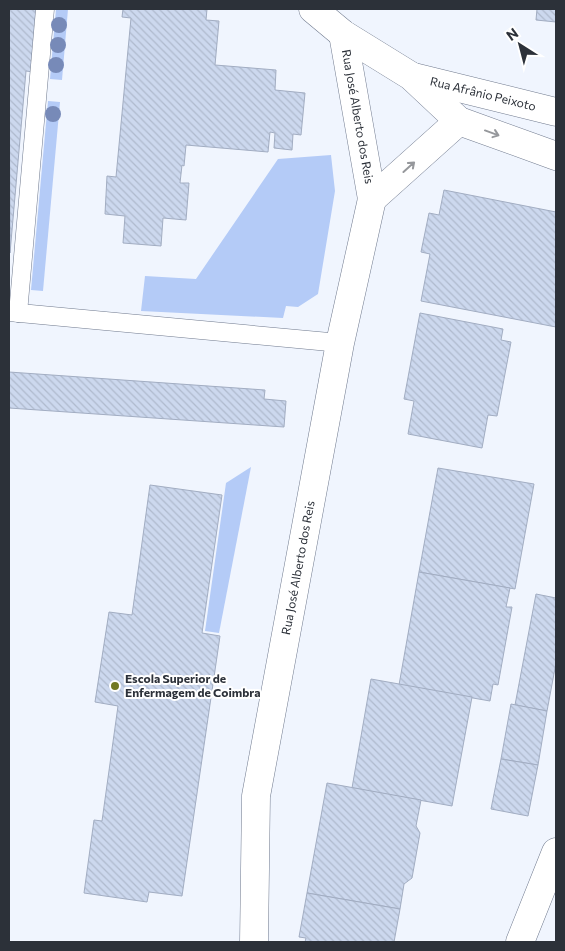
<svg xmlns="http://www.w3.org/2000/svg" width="565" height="951" font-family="Commissioner,sans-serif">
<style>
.grass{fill:#b4cbf7}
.building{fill:url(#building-back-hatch);stroke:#a2adc2}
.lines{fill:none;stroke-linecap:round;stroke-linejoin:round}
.service-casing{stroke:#707a8e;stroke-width:19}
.minor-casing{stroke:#707a8e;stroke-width:29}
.tertiary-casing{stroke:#707a8e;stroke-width:29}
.primary-casing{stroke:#707a8e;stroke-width:29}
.service{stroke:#fff;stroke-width:18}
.minor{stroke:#fff;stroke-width:28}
.tertiary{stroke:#fff;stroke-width:28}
.primary{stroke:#fff;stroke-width:28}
.tree{fill:#778ab8}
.oneway{stroke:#96989c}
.poi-dot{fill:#717821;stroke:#fff;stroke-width:2}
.labels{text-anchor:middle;stroke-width:4;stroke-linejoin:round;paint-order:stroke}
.street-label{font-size:12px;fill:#2c3139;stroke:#fff}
.poi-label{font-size:12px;font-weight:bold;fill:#2c3139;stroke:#fff;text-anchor:start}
</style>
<defs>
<pattern id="building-back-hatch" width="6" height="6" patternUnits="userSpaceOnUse" patternTransform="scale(1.25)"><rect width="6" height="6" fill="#ccd8ee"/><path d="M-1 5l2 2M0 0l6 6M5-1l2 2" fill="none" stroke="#afbacd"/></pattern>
</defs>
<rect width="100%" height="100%" fill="#f0f5fe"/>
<g class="grass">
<path d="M 56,9 L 68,9 L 62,80 L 50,79 Z"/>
<path d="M 48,101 L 60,102 L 43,291 L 31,290 Z"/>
<path d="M 331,155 L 335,191 L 318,294 L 298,307 L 286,306 L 283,318 L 141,311 L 145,276 L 196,279 L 278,159 Z"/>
<path d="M 251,467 L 219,633 L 205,631 L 226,483 Z"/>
</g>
<g class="building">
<path d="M 9,9 L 40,9 L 34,72 L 26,71 L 10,253 Z"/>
<path d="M 123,9 L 207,9 L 206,20 L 219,21 L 215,65 L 276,70 L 275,90 L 305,93 L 301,135 L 293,134 L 292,150 L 274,148 L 275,133 L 270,132 L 268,152 L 186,145 L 184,166 L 182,165 L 180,183 L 189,183 L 186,220 L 163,218 L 161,246 L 123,243 L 125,216 L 105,214 L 107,176 L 116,177 L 131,18 L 122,17 Z"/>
<path d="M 537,9 L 556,9 L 556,22 L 536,20 Z"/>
<path d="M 444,190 L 556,212 L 556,327 L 421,301 L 430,254 L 421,252 L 429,213 L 439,215 Z"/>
<path d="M 420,313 L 503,329 L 501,340 L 511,342 L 497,416 L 488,415 L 482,448 L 408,434 L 414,401 L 404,399 Z"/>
<path d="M 9,372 L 265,390 L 264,399 L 286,401 L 284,427 L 9,408 Z"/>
<path d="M 438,468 L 534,484 L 515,589 L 419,572 Z"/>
<path d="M 150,485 L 222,495 L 202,633 L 220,636 L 182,896 L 149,892 L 147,902 L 84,893 L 94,820 L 102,821 L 118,706 L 95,702 L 109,612 L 132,615 Z"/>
<path d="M 419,572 L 510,588 L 506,607 L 512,607 L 498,685 L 493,684 L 490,701 L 399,685 Z"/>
<path d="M 536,594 L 556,598 L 556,663 L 547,711 L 515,705 Z"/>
<path d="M 371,679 L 472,697 L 452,806 L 352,788 Z"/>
<path d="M 511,704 L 547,711 L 538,765 L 501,759 Z"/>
<path d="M 501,759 L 538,765 L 528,816 L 491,809 Z"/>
<path d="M 327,783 L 421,800 L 416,826 L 420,833 L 412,878 L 404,884 L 400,909 L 307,893 Z"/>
<path d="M 307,893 L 400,909 L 394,942 L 305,942 L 306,938 L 299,937 Z"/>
</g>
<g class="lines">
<g class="service-casing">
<g id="service">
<path d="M 9,312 L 340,343"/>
<path d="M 18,313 L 45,9"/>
</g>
</g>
<g class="minor-casing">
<g id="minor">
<path id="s1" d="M 343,34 L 372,199"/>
<path d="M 372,199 L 459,121"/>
</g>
</g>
<g class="tertiary-casing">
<g id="tertiary">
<path id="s2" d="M 254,942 L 256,796 L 340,343 L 372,199"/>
<path d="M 520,942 L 556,852"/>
</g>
</g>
<g class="primary-casing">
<g id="primary">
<path d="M 313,9 L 343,34 L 411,76 L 459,121 L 556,156"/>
<path id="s3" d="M 414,77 L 556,112"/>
</g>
</g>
<use href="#service" class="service"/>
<use href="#minor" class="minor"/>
<use href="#tertiary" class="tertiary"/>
<use href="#primary" class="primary"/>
</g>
<g class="tree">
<circle cx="59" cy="25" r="8"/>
<circle cx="58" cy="45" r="8"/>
<circle cx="56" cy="65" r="8"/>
<circle cx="53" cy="114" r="8"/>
</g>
<defs><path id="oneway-shaft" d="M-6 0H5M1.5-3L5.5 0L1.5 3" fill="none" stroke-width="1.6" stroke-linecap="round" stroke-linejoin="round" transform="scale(1.25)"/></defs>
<g class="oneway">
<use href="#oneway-shaft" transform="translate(492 133) rotate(20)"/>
<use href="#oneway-shaft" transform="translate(409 167) rotate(-42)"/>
</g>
<circle class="poi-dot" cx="115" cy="686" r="5"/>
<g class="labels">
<g class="street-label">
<text dy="4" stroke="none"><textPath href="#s3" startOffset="71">Rua Afrânio Peixoto</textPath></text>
<text dy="4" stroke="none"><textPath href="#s1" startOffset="84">Rua José Alberto dos Reis</textPath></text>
<text dy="4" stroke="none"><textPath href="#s2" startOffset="378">Rua José Alberto dos Reis</textPath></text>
</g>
<g class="poi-label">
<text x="125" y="683">Escola Superior de<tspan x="125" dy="14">Enfermagem de Coimbra</tspan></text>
</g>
</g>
<rect width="565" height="951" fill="none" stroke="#2c3139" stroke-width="20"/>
<g transform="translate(520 45) rotate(324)" stroke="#ffffff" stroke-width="4" paint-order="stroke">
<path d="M0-4L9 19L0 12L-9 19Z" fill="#2c3139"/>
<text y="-8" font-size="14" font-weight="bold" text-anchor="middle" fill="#2c3139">N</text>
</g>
</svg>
